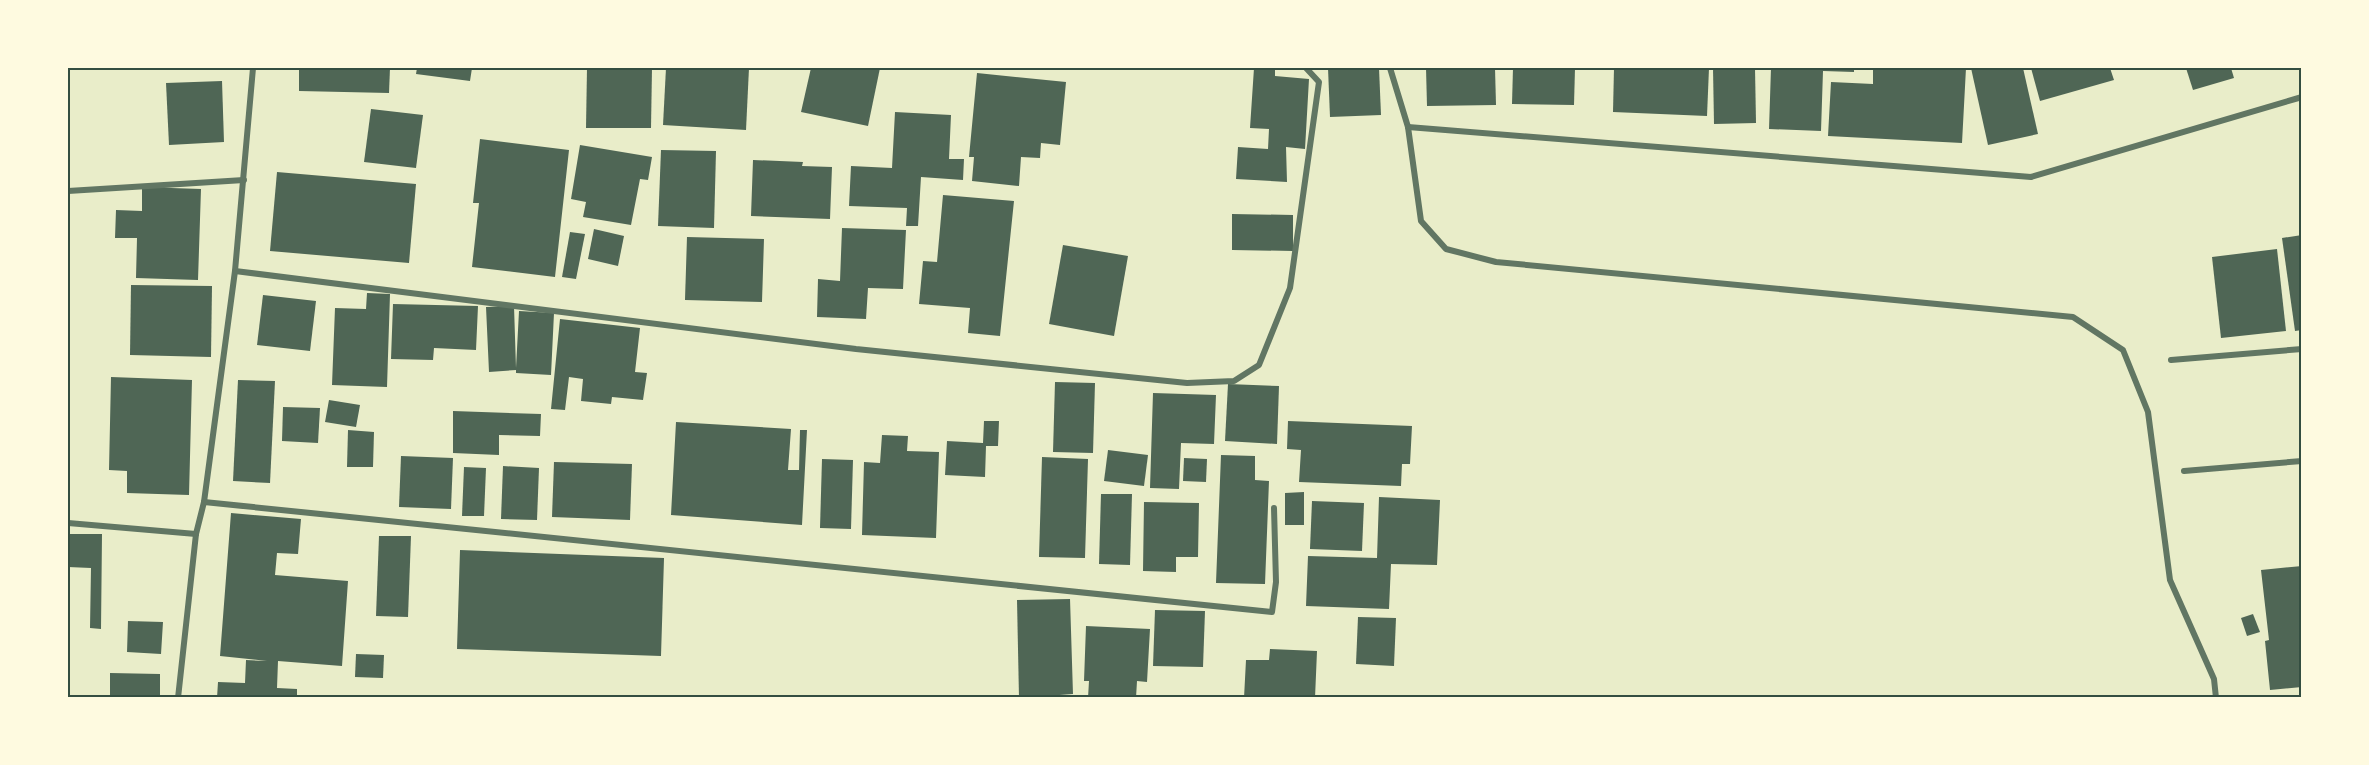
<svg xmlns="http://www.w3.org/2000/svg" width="2369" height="765" font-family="Raleway,sans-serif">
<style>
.building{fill:#4f6655}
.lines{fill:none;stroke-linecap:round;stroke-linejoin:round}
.minor{stroke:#617663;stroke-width:6}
.neatline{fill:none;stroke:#344e41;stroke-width:2}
</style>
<rect width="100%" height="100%" fill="#e9edc9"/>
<g class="building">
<path d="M 299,68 L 390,68 L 389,93 L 299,91 Z"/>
<path d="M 417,68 L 472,68 L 470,81 L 416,74 Z"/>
<path d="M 587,68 L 652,68 L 651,128 L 586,128 Z"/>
<path d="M 666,68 L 749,68 L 746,130 L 663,125 Z"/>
<path d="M 811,68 L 880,68 L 868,126 L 801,112 Z"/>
<path d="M 1254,68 L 1275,68 L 1275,76 L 1309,79 L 1305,149 L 1286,147 L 1287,182 L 1236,179 L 1238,147 L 1268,149 L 1269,129 L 1250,128 Z"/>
<path d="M 1328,68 L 1379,68 L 1381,115 L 1330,117 Z"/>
<path d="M 1426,68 L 1495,68 L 1496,105 L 1427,106 Z"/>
<path d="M 1513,68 L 1575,68 L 1574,105 L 1512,104 Z"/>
<path d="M 1614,68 L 1709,68 L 1707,116 L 1613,112 Z"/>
<path d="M 1713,68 L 1755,68 L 1756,123 L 1714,124 Z"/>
<path d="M 1771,68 L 1854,68 L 1854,72 L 1823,71 L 1821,131 L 1769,129 Z"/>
<path d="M 1873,68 L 1966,68 L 1962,143 L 1828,136 L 1831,82 L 1873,84 Z"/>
<path d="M 1971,68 L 2023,68 L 2038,134 L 1988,145 Z"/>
<path d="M 2031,68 L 2110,68 L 2114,80 L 2040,101 Z"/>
<path d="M 2186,68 L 2231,68 L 2234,78 L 2193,90 Z"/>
<path d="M 977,73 L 1066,82 L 1060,145 L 1041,143 L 1040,158 L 1021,157 L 1019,186 L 972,181 L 974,157 L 969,157 Z"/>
<path d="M 222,81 L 224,142 L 169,145 L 166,83 Z"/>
<path d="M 371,109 L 423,115 L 416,168 L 364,162 Z"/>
<path d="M 895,112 L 951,115 L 949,159 L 964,159 L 963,180 L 921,177 L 918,226 L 906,226 L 907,208 L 849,206 L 851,166 L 892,168 Z"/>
<path d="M 480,139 L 569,150 L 555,277 L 472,267 L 479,203 L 473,203 Z"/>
<path d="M 580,145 L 652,157 L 648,180 L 640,179 L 631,225 L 583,217 L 586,202 L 571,199 Z"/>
<path d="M 661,150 L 716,151 L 714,228 L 658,226 Z"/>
<path d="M 753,160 L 803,162 L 802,166 L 832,167 L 830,219 L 751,216 Z"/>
<path d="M 277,172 L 416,184 L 409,263 L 270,251 Z"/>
<path d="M 142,187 L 201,189 L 198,280 L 136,278 L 137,238 L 115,238 L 116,210 L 142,211 Z"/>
<path d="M 943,195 L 1014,201 L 1000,336 L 968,333 L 970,308 L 919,304 L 923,261 L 937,262 Z"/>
<path d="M 1232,214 L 1293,215 L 1293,251 L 1232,250 Z"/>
<path d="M 842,228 L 906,230 L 903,289 L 868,288 L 866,319 L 817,317 L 818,279 L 840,281 Z"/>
<path d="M 594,229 L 624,236 L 618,266 L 588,259 Z"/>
<path d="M 570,232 L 585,234 L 576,279 L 562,277 Z"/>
<path d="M 2302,235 L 2302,330 L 2295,331 L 2282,238 Z"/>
<path d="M 687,237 L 764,239 L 762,302 L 685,300 Z"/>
<path d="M 1063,245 L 1128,256 L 1114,336 L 1049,324 Z"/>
<path d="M 2277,249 L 2286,331 L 2221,338 L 2212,257 Z"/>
<path d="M 131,285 L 212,286 L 211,357 L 130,355 Z"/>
<path d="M 367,293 L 390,294 L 387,387 L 332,385 L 335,308 L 366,309 Z"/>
<path d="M 263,295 L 316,301 L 310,351 L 257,345 Z"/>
<path d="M 393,304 L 478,306 L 476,350 L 434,348 L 433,360 L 391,359 Z"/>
<path d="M 514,306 L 516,368 L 519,311 L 554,313 L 551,375 L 516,373 L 516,370 L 489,372 L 486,307 Z"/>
<path d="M 560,319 L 640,328 L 635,372 L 647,373 L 643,400 L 612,397 L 611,404 L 581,401 L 583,379 L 569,377 L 565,410 L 551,409 Z"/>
<path d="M 111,377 L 192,380 L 189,495 L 127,493 L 127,471 L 109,470 Z"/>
<path d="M 238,380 L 275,381 L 270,483 L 233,481 Z"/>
<path d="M 1055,382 L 1095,383 L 1093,453 L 1053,452 Z"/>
<path d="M 1228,384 L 1279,386 L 1277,444 L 1225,441 Z"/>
<path d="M 1153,393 L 1216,395 L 1214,444 L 1181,443 L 1179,489 L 1150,488 Z"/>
<path d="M 329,400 L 360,405 L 356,427 L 325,422 Z"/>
<path d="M 283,407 L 320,408 L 318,443 L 282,441 Z"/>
<path d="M 453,411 L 541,414 L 540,436 L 499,435 L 499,455 L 453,453 Z"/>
<path d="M 984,421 L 999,421 L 998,446 L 986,446 L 985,477 L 945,475 L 947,441 L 983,443 Z"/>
<path d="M 1288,421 L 1412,426 L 1410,464 L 1402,464 L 1401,486 L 1299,482 L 1301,450 L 1287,449 Z"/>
<path d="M 676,422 L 791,429 L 788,470 L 799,470 L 800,430 L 807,430 L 802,525 L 671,515 Z"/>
<path d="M 348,430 L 374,432 L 373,467 L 347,467 Z"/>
<path d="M 882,435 L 908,436 L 907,451 L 939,452 L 936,538 L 862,535 L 864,462 L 880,463 Z"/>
<path d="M 1108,450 L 1148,455 L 1144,486 L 1104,481 Z"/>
<path d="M 1221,455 L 1255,456 L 1255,480 L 1269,481 L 1265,584 L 1216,583 Z"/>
<path d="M 401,456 L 453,458 L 451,509 L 399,507 Z"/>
<path d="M 1042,457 L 1088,459 L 1085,558 L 1039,557 Z"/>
<path d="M 1184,458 L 1207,459 L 1206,482 L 1183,481 Z"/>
<path d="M 822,459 L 853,460 L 851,529 L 820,528 Z"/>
<path d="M 554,462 L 632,464 L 630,520 L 552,517 Z"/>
<path d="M 503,466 L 539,468 L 537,520 L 501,519 Z"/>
<path d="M 464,467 L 486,468 L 484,516 L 462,516 Z"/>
<path d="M 1304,492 L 1304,525 L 1285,525 L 1285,493 Z"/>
<path d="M 1101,494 L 1132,494 L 1130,565 L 1099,564 Z"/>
<path d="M 1379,497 L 1440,500 L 1437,565 L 1391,564 L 1389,609 L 1306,606 L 1308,556 L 1377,558 Z"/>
<path d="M 1312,501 L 1364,503 L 1362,551 L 1310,549 Z"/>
<path d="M 1144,502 L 1199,503 L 1198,557 L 1176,557 L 1176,572 L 1143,571 Z"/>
<path d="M 231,513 L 301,519 L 298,554 L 277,553 L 275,575 L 348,581 L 342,666 L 278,661 L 277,688 L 297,689 L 297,698 L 217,698 L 218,682 L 245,683 L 246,660 L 267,661 L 220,656 Z"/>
<path d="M 68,534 L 102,534 L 101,629 L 90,628 L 91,568 L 68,567 Z"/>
<path d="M 379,536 L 411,536 L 408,617 L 376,616 Z"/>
<path d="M 460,550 L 664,558 L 661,656 L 457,649 Z"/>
<path d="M 2302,566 L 2302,687 L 2270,690 L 2265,641 L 2269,640 L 2261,570 Z"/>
<path d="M 1070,599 L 1073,694 L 1019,698 L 1017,600 Z"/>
<path d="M 1155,610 L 1205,611 L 1203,667 L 1153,666 Z"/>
<path d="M 2253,614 L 2260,632 L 2247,636 L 2241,618 Z"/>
<path d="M 1358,617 L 1396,618 L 1394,666 L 1356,664 Z"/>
<path d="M 128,621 L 163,622 L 161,654 L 127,652 Z"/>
<path d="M 1086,626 L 1150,629 L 1147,682 L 1137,681 L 1136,698 L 1088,698 L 1089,681 L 1084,681 Z"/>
<path d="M 1270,649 L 1317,651 L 1315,698 L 1244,698 L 1246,660 L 1269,660 Z"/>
<path d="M 356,654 L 384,655 L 383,678 L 355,677 Z"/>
<path d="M 110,673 L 160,674 L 160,698 L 110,698 Z"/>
</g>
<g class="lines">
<g class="minor">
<path d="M 1390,68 L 1408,127 L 1421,221 L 1446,249 L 1496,262 L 2073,317 L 2123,350 L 2148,412 L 2170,580 L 2214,679 L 2216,698"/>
<path d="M 1408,127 L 2031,177 L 2302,97"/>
<path d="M 68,191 L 244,180"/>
<path d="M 235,271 L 856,349 L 1187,383 L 1234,381 L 1259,365 L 1290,288 L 1319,82 L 1306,68"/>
<path d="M 2171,360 L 2302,349"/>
<path d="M 2184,471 L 2302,461"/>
<path d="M 204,502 L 1272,612 L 1276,582 L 1274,508"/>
<path d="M 68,523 L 196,534"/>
<path d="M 178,698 L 196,534 L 204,502 L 235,271 L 253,68"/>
</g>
</g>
<rect width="2369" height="765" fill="none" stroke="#fefae0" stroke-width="138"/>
<rect x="69" y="69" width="2231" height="627" class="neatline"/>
</svg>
